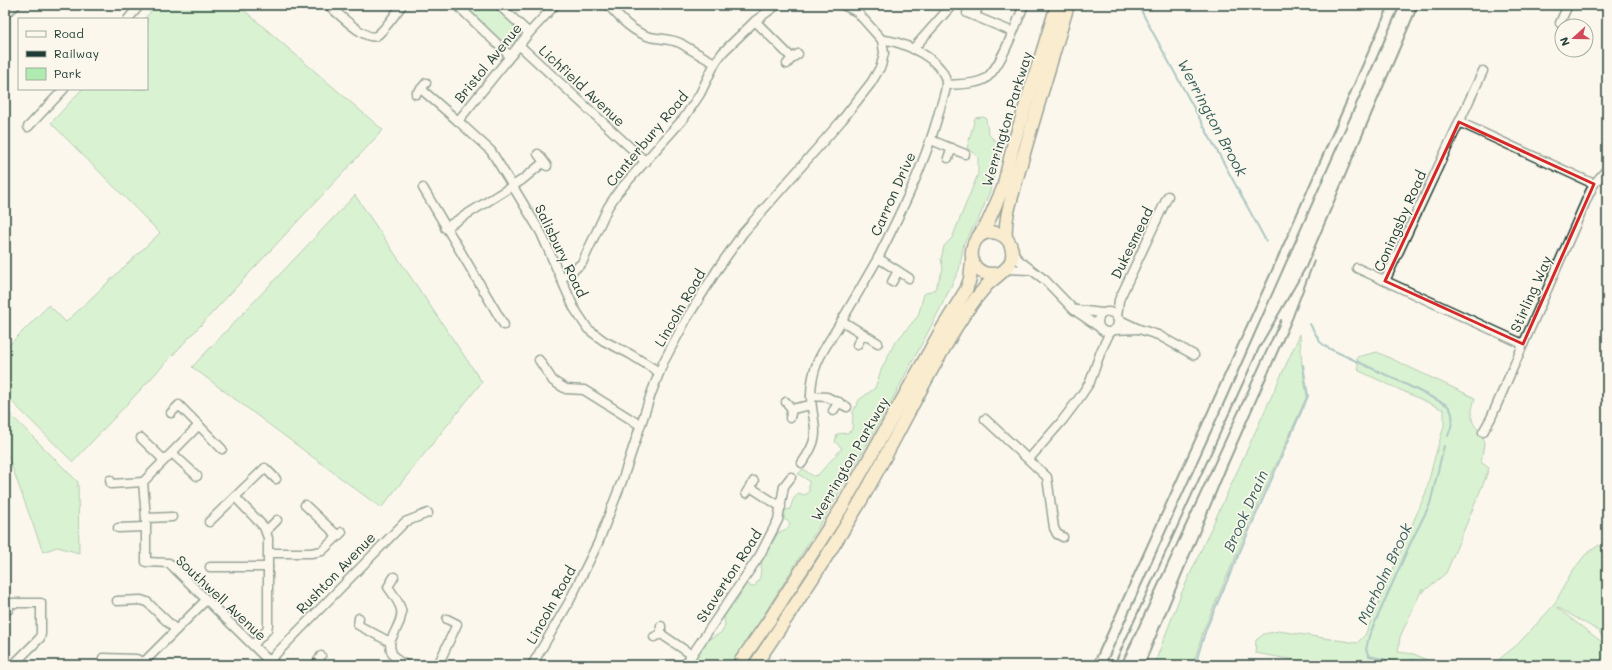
<svg xmlns="http://www.w3.org/2000/svg" width="1612" height="670" font-family="Mali,sans-serif">
<style>
.green{fill:#afebb0;stroke:#679472;fill-rule:evenodd}
.lines{fill:none;stroke-linecap:round;stroke-linejoin:round}
.stream{stroke:#548f95;stroke-width:2}
.minor-casing{stroke:#1f3d34;stroke-width:11}
.highway-casing{stroke:#1f3d34;stroke-width:15}
.minor{stroke:#fbf7ec;stroke-width:8}
.highway{stroke:#f8deab;stroke-width:12}
.rail{stroke:#1f3d34;stroke-width:2}
.marked{fill:none;stroke:#d62828;stroke-width:3;stroke-linejoin:round}
.labels{text-anchor:middle;stroke-width:3.5;stroke-linejoin:round;paint-order:stroke}
.street-label{font-size:14px;fill:#1f3d34;stroke:#fbf7ec}
.water-label{font-size:15px;font-style:italic;fill:#355f5c;stroke:#fbf7ec}
</style>
<rect width="100%" height="100%" fill="#fbf7ec"/>
<filter id="ink" filterUnits="userSpaceOnUse"><feTurbulence type="fractalNoise" baseFrequency=".025" numOctaves="2"/><feDisplacementMap in="SourceGraphic" scale="8" xChannelSelector="R" yChannelSelector="G"/><feConvolveMatrix kernelMatrix="1 2 1 2 8 2 1 2 1" color-interpolation-filters="sRGB"/></filter>
<g filter="url(#ink)">
<g class="green">
<path d="M 157,5 L 238,5 L 383,130 L 73,462 L 5,395 L 5,349 L 49,305 L 66,322 L 160,233 L 51,123 L 82,89 L 147,89 L 147,19 L 144,19 Z"/>
<path d="M 467,5 L 495,5 L 521,30 L 520,35 L 512,45 L 504,47 L 466,9 Z"/>
<path d="M 982,117 L 986,118 C 987,124 987,133 991,137 C 997,143 998,140 1001,149 L 990,191 L 979,218 L 964,243 L 959,270 L 936,317 L 884,415 L 829,510 L 747,642 L 730,665 L 688,665 C 694,657 700,646 707,640 C 712,637 720,635 723,630 C 729,621 716,611 734,605 C 737,598 742,594 743,586 L 748,583 L 751,587 L 755,586 L 760,577 L 762,559 L 778,533 L 788,528 L 790,523 L 783,518 L 784,511 L 790,509 L 793,500 L 798,493 L 805,495 L 809,492 L 809,481 L 798,474 L 803,469 L 813,476 L 818,475 L 842,448 L 835,442 L 837,434 L 847,433 L 852,430 L 853,412 L 859,400 L 875,388 L 881,370 L 894,344 L 918,316 L 924,294 L 935,289 L 943,269 L 941,259 L 944,246 L 952,238 L 978,174 L 978,157 L 967,148 L 975,118 Z"/>
<path d="M 355,195 L 482,382 L 381,508 L 192,367 Z"/>
<path d="M 1300,334 L 1302,365 L 1307,396 L 1261,498 L 1204,629 L 1193,665 L 1154,665 L 1181,594 Z"/>
<path d="M 1377,352 L 1475,398 C 1471,412 1468,425 1483,432 L 1484,444 L 1481,462 L 1489,468 L 1484,482 L 1446,573 L 1422,593 L 1422,589 L 1400,637 L 1398,652 L 1414,654 L 1438,665 L 1323,665 L 1255,653 L 1256,640 L 1264,634 L 1279,631 L 1357,643 L 1365,635 L 1426,492 L 1435,456 L 1444,426 L 1444,410 L 1359,371 L 1357,357 Z"/>
<path d="M 5,409 L 78,482 L 79,553 L 57,547 L 43,552 L 5,448 Z"/>
<path d="M 1599,545 L 1607,554 L 1607,665 L 1492,665 L 1518,644 L 1554,605 L 1571,573 L 1585,555 ZM 1557,607 L 1599,631 L 1606,645 L 1557,608 Z"/>
</g>
<g class="lines">
<g class="stream">
<path d="M 1138,5 L 1266,241"/>
<path d="M 1310,324 L 1320,342 L 1328,348 L 1395,379 L 1447,405 C 1456,415 1452,424 1448,436"/>
<path d="M 1195,665 L 1206,629 L 1308,396 L 1303,365"/>
<path d="M 1426,665 L 1414,660 L 1401,663 L 1369,656 L 1366,650 L 1369,636 L 1410,544 L 1430,504 L 1444,446"/>
</g>
<g class="minor-casing">
<g id="minor">
<path d="M 328,5 C 337,12 365,41 376,36 C 383,32 397,12 402,5"/>
<path d="M 457,5 L 510,56"/>
<path d="M 499,5 L 529,33"/>
<path d="M 608,5 C 620,18 632,32 650,37 C 660,39 671,39 680,43 C 692,50 703,57 715,63"/>
<path d="M 967,13 L 1013,32"/>
<path d="M 5,14 L 16,5"/>
<path d="M 975,16 L 978,7"/>
<path d="M 128,19 L 140,5"/>
<path d="M 755,21 L 792,58"/>
<path d="M 1560,23 L 1568,5"/>
<path d="M 882,40 C 902,40 948,61 946,86 C 945,96 940,106 938,116 C 924,166 901,212 878,258 L 909,278"/>
<path d="M 519,45 L 646,162"/>
<path d="M 913,49 L 952,5"/>
<path d="M 787,64 L 792,58 L 798,54"/>
<path d="M 946,85 C 958,84 972,85 983,80 C 999,73 1017,22 1024,5"/>
<path d="M 421,89 L 426,83"/>
<path d="M 416,94 L 421,89 L 458,121 L 491,151 L 512,185 L 541,233 L 574,308 L 588,329 L 604,341 L 630,354 L 659,372"/>
<path d="M 458,121 L 529,33 L 555,5"/>
<path d="M 1459,122 L 1594,184"/>
<path d="M 28,127 L 64,89"/>
<path d="M 931,140 L 965,154"/>
<path d="M 538,154 L 547,166"/>
<path d="M 948,158 L 952,148"/>
<path d="M 423,188 L 504,325"/>
<path d="M 445,228 L 522,180 L 544,162"/>
<path d="M 1012,253 L 1021,262 L 1045,280 L 1074,310 L 1099,327"/>
<path d="M 1357,268 L 1523,344"/>
<path d="M 1006,269 L 1030,270"/>
<path d="M 561,278 L 569,274 L 582,263 L 608,207 L 618,192 L 684,118 L 700,94 L 715,63 L 723,52 L 755,21 L 777,5"/>
<path d="M 1385,281 L 1483,71"/>
<path d="M 892,282 L 898,271"/>
<path d="M 1077,310 L 1102,313"/>
<circle cx="1108" cy="322" r="10"/>
<path d="M 1117,317 L 1119,300 L 1168,196"/>
<path d="M 1118,319 L 1139,329 L 1158,335 L 1194,355"/>
<path d="M 842,321 L 878,343"/>
<path d="M 1114,330 L 1138,329"/>
<path d="M 857,345 L 863,334"/>
<path d="M 539,360 L 553,381 L 566,389 L 584,390 L 640,425"/>
<path d="M 786,402 L 792,409 L 790,418"/>
<path d="M 847,407 L 827,397 L 811,396 C 811,362 826,348 842,320 C 854,300 866,279 878,258"/>
<path d="M 792,409 L 811,405"/>
<path d="M 833,411 L 839,402"/>
<path d="M 171,413 L 179,405 L 222,449"/>
<path d="M 985,419 L 1047,477 L 1054,528 L 1057,534 L 1063,537"/>
<path d="M 199,425 L 143,482 L 146,518 L 146,562 L 169,563 L 273,665"/>
<path d="M 1483,432 L 1491,418 L 1589,194 L 1594,184 L 1607,169"/>
<path d="M 141,438 L 164,460"/>
<path d="M 172,453 L 197,476"/>
<path d="M 1029,459 L 1062,421 L 1080,397 L 1090,382 L 1101,351 L 1110,332"/>
<path d="M 802,463 C 824,432 812,427 811,396"/>
<path d="M 110,480 L 111,484 L 143,482"/>
<path d="M 750,487 L 781,507"/>
<path d="M 746,493 L 754,481"/>
<path d="M 235,497 L 264,527 L 268,538 L 268,624 L 267,630 L 253,645"/>
<path d="M 305,505 L 338,536"/>
<path d="M 146,518 L 172,517"/>
<path d="M 209,522 L 265,468 L 276,479"/>
<path d="M 118,528 L 145,527"/>
<path d="M 266,531 L 277,520"/>
<path d="M 269,553 L 311,553 L 322,551 L 342,532"/>
<path d="M 210,567 L 268,567"/>
<path d="M 394,577 L 388,587 C 408,614 403,614 390,642 C 390,655 395,660 406,665"/>
<path d="M 117,601 L 141,600 L 147,602 L 176,630"/>
<path d="M 9,609 L 9,603 L 41,603 L 41,634 L 40,638 L 13,665"/>
<path d="M 359,618 L 358,625 L 390,642"/>
<path d="M 661,634 L 692,655"/>
<path d="M 654,637 L 661,634 L 661,626"/>
<path d="M 321,656 L 317,663 L 321,665"/>
<path d="M 103,658 L 136,659 L 144,662"/>
<path d="M 269,661 L 405,522 L 428,513"/>
<path d="M 144,665 L 144,662 L 206,600"/>
<path d="M 438,665 L 457,624 L 447,619"/>
<path d="M 532,665 L 569,602 L 598,543 L 622,481 L 651,394 L 663,363 L 687,318 L 717,270 L 743,233 L 842,120 L 871,83 L 881,66 L 884,53 L 882,40 L 857,12 L 843,5"/>
<path d="M 685,665 L 760,555 L 778,520 L 784,486 L 791,477"/>
</g>
</g>
<g class="highway-casing">
<g id="highway">
<path d="M 978,237 L 988,222 L 1003,188 L 1013,146 L 1057,5"/>
<path d="M 1006,238 C 1004,218 1012,198 1017,178 C 1033,120 1051,63 1068,5"/>
<path d="M 738,665 L 770,619 L 842,507 L 942,329 L 966,290 L 970,279 L 972,261"/>
<path d="M 755,665 C 791,612 826,559 859,504 C 889,452 915,397 946,345 C 957,324 971,303 987,285 C 993,279 1005,271 1009,265 C 1013,259 1013,251 1010,244 C 1008,239 1003,235 997,233 C 965,225 961,282 999,273"/>
</g>
</g>
<use href="#minor" class="minor"/>
<use href="#highway" class="highway"/>
<g class="rail">
<path d="M 1093,665 L 1278,257 L 1389,5"/>
<path d="M 1105,665 L 1227,396 L 1400,5"/>
<path d="M 1114,665 L 1259,348 L 1306,267 L 1418,5"/>
<path d="M 1121,665 L 1281,320"/>
<path d="M 1144,665 L 1226,468 L 1292,319 L 1314,261"/>
</g>
</g>
</g>
<path d="M0 0H1612V670H0ZM 1459,122 L 1594,184 L 1523,344 L 1385,281 Z" fill="#fbf7ec" fill-opacity=".55" fill-rule="evenodd"/>
<path class="marked" d="M 1459,122 L 1594,184 L 1523,344 L 1385,281 Z"/>
<g class="labels">
<g class="street-label">
<text transform="translate(488 63) rotate(-51)" y="5">Bristol Avenue</text>
<text transform="translate(582 86) rotate(43)" y="5">Lichfield Avenue</text>
<text transform="translate(1007 119) rotate(-73)" y="5">Werrington Parkway</text>
<text transform="translate(647 139) rotate(-50)" y="5">Canterbury Road</text>
<text transform="translate(893 194) rotate(-66)" y="5">Carron Drive</text>
<text transform="translate(1400 221) rotate(-66)" y="5">Coningsby Road</text>
<text transform="translate(1132 243) rotate(-64)" y="5">Dukesmead</text>
<text transform="translate(561 251) rotate(64)" y="5">Salisbury Road</text>
<text transform="translate(1531 294) rotate(-66)" y="5">Stirling Way</text>
<text transform="translate(680 308) rotate(-60)" y="5">Lincoln Road</text>
<text transform="translate(850 459) rotate(-60)" y="5">Werrington Parkway</text>
<text transform="translate(336 573) rotate(-46)" y="5">Rushton Avenue</text>
<text transform="translate(729 576) rotate(-57)" y="5">Staverton Road</text>
<text transform="translate(221 598) rotate(43)" y="5">Southwell Avenue</text>
<text transform="translate(551 605) rotate(-61)" y="5">Lincoln Road</text>
</g>
<g class="water-label">
<text transform="translate(1212 118) rotate(62)" y="5">Werrington Brook</text>
<text transform="translate(1246 511) rotate(-66)" y="5">Brook Drain</text>
<text transform="translate(1385 574) rotate(-65)" y="5">Marholm Brook</text>
</g>
</g>
<rect width="1612" height="670" fill="none" stroke="#fbf7ec" stroke-width="20"/>
<rect x="10" y="10" width="1592" height="650" fill="none" stroke="#1f3d34" stroke-width="1.5" filter="url(#ink)"/>
<rect x="18" y="18" width="130" height="72" fill="#fbf7ec" stroke="#a3ada2"/>
<rect x="26" y="31" width="20" height="6" fill="#fbf7ec" stroke="#a3ada2"/>
<text x="54" y="38" font-size="12" fill="#1f3d34">Road</text>
<rect x="26" y="51" width="20" height="6" fill="#1f3d34" stroke="#a3ada2"/>
<text x="54" y="58" font-size="12" fill="#1f3d34">Railway</text>
<rect x="26" y="68" width="20" height="12" fill="#afebb0" stroke="#a3ada2"/>
<text x="54" y="78" font-size="12" fill="#1f3d34">Park</text>
<g transform="translate(1574 38) rotate(249)"><circle r="19" fill="#fbf7ec" stroke="#a3ada2"/>
<path d="M0-3L7 15L0 10L-7 15Z" fill="#d1495b"/>
<text y="-6" font-size="11" font-weight="bold" text-anchor="middle" fill="#1f3d34">N</text>
</g>
</svg>
